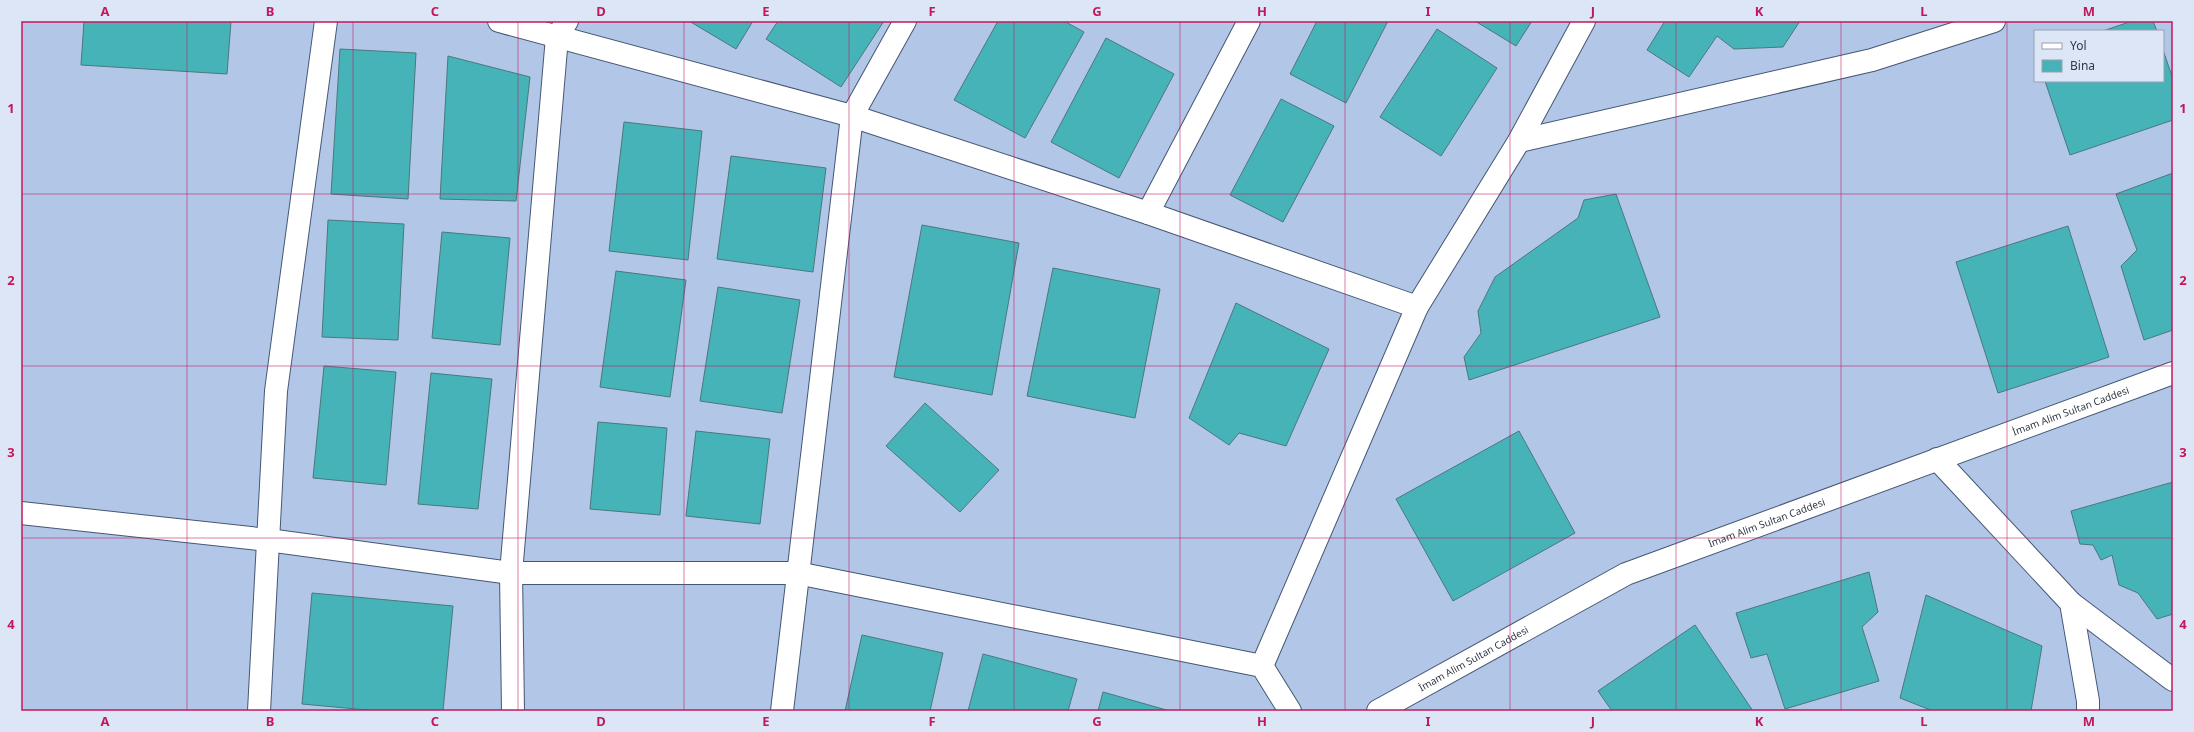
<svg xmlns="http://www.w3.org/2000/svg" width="2194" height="732" font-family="'Noto Sans',sans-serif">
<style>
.building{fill:#46b3b9;stroke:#49797b}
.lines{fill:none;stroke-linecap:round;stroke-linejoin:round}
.minor-casing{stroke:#465774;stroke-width:24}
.tertiary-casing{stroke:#465774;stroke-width:24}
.minor{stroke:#fff;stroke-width:22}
.tertiary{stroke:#fff;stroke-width:22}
.grid{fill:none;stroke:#c2185b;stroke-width:1;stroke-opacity:0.55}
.labels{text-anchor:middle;stroke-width:3;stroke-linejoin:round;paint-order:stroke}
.street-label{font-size:10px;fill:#303846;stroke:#dce6f7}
.neatline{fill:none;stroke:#c2185b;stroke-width:1.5}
.grid-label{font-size:13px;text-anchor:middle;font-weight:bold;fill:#c2185b}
</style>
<rect width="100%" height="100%" fill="#b2c6e8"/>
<g class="building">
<path d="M 84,21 L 231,21 L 227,74 L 81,65 Z"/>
<path d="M 689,21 L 753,21 L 736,49 Z"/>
<path d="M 778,21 L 884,21 L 841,87 L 766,39 Z"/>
<path d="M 998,21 L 1064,21 L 1084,32 L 1025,138 L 954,100 Z"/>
<path d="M 1317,21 L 1388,21 L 1346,103 L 1290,74 Z"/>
<path d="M 1475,21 L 1532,21 L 1516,46 Z"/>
<path d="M 1665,21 L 1800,21 L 1783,47 L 1734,49 L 1717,36 L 1689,77 L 1647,50 Z"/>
<path d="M 2132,21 L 2153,21 L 2157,31 L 2103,31 Z"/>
<path d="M 1437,29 L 1497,68 L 1441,156 L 1380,117 Z"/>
<path d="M 1106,38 L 1174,74 L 1119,178 L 1051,142 Z"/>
<path d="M 340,49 L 416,53 L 408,199 L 331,194 Z"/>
<path d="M 2163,50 L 2173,79 L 2173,120 L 2070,155 L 2045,81 L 2163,81 Z"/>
<path d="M 448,56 L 530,77 L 516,201 L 440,199 Z"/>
<path d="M 1281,99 L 1334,126 L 1283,222 L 1230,195 Z"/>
<path d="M 624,122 L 702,131 L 688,260 L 609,251 Z"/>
<path d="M 731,156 L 826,168 L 813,272 L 717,259 Z"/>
<path d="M 2173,173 L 2173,330 L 2144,340 L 2121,266 L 2137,250 L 2116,194 Z"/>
<path d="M 1616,194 L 1660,317 L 1469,380 L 1464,357 L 1481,333 L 1478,311 L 1495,277 L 1578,218 L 1584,200 Z"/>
<path d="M 328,220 L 404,224 L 398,340 L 322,337 Z"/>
<path d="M 922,225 L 1019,243 L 992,395 L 894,377 Z"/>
<path d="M 2068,226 L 2109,357 L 1998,393 L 1956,262 Z"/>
<path d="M 442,232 L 510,238 L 500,345 L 432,338 Z"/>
<path d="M 1053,268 L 1160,289 L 1135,418 L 1027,396 Z"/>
<path d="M 616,271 L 686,280 L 670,397 L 600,387 Z"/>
<path d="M 718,287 L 800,300 L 782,413 L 700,401 Z"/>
<path d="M 1236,303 L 1329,349 L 1286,446 L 1239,433 L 1229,445 L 1189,418 Z"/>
<path d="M 324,366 L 396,372 L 386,485 L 313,478 Z"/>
<path d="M 431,373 L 492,379 L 478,509 L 418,504 Z"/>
<path d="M 925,403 L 999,470 L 960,512 L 886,446 Z"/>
<path d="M 598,422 L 667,428 L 660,515 L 590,509 Z"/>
<path d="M 696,431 L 770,439 L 760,524 L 686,516 Z"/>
<path d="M 1519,431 L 1575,533 L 1453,601 L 1396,499 Z"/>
<path d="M 2173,482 L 2173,614 L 2157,619 L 2138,593 L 2119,585 L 2112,555 L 2101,560 L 2093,545 L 2080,544 L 2071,511 Z"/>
<path d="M 1869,572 L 1878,612 L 1862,627 L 1879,681 L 1785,709 L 1767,654 L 1751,658 L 1736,613 Z"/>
<path d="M 312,593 L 453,606 L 443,711 L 378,711 L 302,704 Z"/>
<path d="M 1926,595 L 2042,646 L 2031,711 L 1933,711 L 1900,698 Z"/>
<path d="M 1695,625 L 1753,711 L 1612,711 L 1598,691 Z"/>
<path d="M 862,635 L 943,653 L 930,711 L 845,711 Z"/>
<path d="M 983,654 L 1077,679 L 1068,711 L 968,711 Z"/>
<path d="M 1103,692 L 1170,711 L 1098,711 Z"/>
</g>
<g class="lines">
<g class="minor-casing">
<g id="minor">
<path d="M 499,21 L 852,116 L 1148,213 L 1417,307"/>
<path d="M 1519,141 L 1872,60 L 1994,21"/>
<path d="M 1148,213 L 1249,21"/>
<path d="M 1937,459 L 2071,603 L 2088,701 L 2088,711"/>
<path d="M 21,513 L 268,540 L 511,573 L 797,573 L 1262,666 L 1290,711"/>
<path d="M 2071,603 L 2173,680"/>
<path d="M 1262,666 L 1417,307 L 1519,141 L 1584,21"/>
<path d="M 259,711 L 276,391 L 326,21"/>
<path d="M 513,711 L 511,573 L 557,37 L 567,21"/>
<path d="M 782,711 L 852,116 L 905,21"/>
</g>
</g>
<g class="tertiary-casing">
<g id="tertiary">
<path id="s1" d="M 1378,711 L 1626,574 L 2173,373"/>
</g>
</g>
<use href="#minor" class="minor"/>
<use href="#tertiary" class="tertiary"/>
</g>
<path class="grid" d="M 187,21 L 187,711M 353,21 L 353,711M 518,21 L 518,711M 684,21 L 684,711M 849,21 L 849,711M 1014,21 L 1014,711M 1180,21 L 1180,711M 1345,21 L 1345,711M 1510,21 L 1510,711M 1676,21 L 1676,711M 1841,21 L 1841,711M 2007,21 L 2007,711M 21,194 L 2173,194M 21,366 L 2173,366M 21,538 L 2173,538"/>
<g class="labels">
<g class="street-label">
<text dy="4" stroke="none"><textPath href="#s1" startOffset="757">İmam Alim Sultan Caddesi</textPath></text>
<text dy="4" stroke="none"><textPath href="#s1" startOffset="433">İmam Alim Sultan Caddesi</textPath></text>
<text dy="4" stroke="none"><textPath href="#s1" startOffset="109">İmam Alim Sultan Caddesi</textPath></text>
</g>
</g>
<rect width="2194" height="732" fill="none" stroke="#dce6f7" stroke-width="44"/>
<rect x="2034" y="30" width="130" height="52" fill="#dce6f7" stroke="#97a0b0"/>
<rect x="2042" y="43" width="20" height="6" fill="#ffffff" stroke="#97a0b0"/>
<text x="2070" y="50" font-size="12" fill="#303846">Yol</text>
<rect x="2042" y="60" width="20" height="12" fill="#46b3b9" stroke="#97a0b0"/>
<text x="2070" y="70" font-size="12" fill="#303846">Bina</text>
<rect x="22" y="22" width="2150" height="688" class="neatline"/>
<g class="grid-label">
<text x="105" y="16">A</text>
<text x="270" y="16">B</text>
<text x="435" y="16">C</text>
<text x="601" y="16">D</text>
<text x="766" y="16">E</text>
<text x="932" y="16">F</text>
<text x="1097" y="16">G</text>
<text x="1262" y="16">H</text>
<text x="1428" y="16">I</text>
<text x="1593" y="16">J</text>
<text x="1759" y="16">K</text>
<text x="1924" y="16">L</text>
<text x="2089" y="16">M</text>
<text x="11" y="113">1</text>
<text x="2183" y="113">1</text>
<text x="11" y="285">2</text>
<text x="2183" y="285">2</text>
<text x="11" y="457">3</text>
<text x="2183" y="457">3</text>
<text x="11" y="629">4</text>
<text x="2183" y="629">4</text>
<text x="105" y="726">A</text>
<text x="270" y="726">B</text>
<text x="435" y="726">C</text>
<text x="601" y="726">D</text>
<text x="766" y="726">E</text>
<text x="932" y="726">F</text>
<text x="1097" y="726">G</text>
<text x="1262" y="726">H</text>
<text x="1428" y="726">I</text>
<text x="1593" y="726">J</text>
<text x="1759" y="726">K</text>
<text x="1924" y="726">L</text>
<text x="2089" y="726">M</text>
</g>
</svg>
